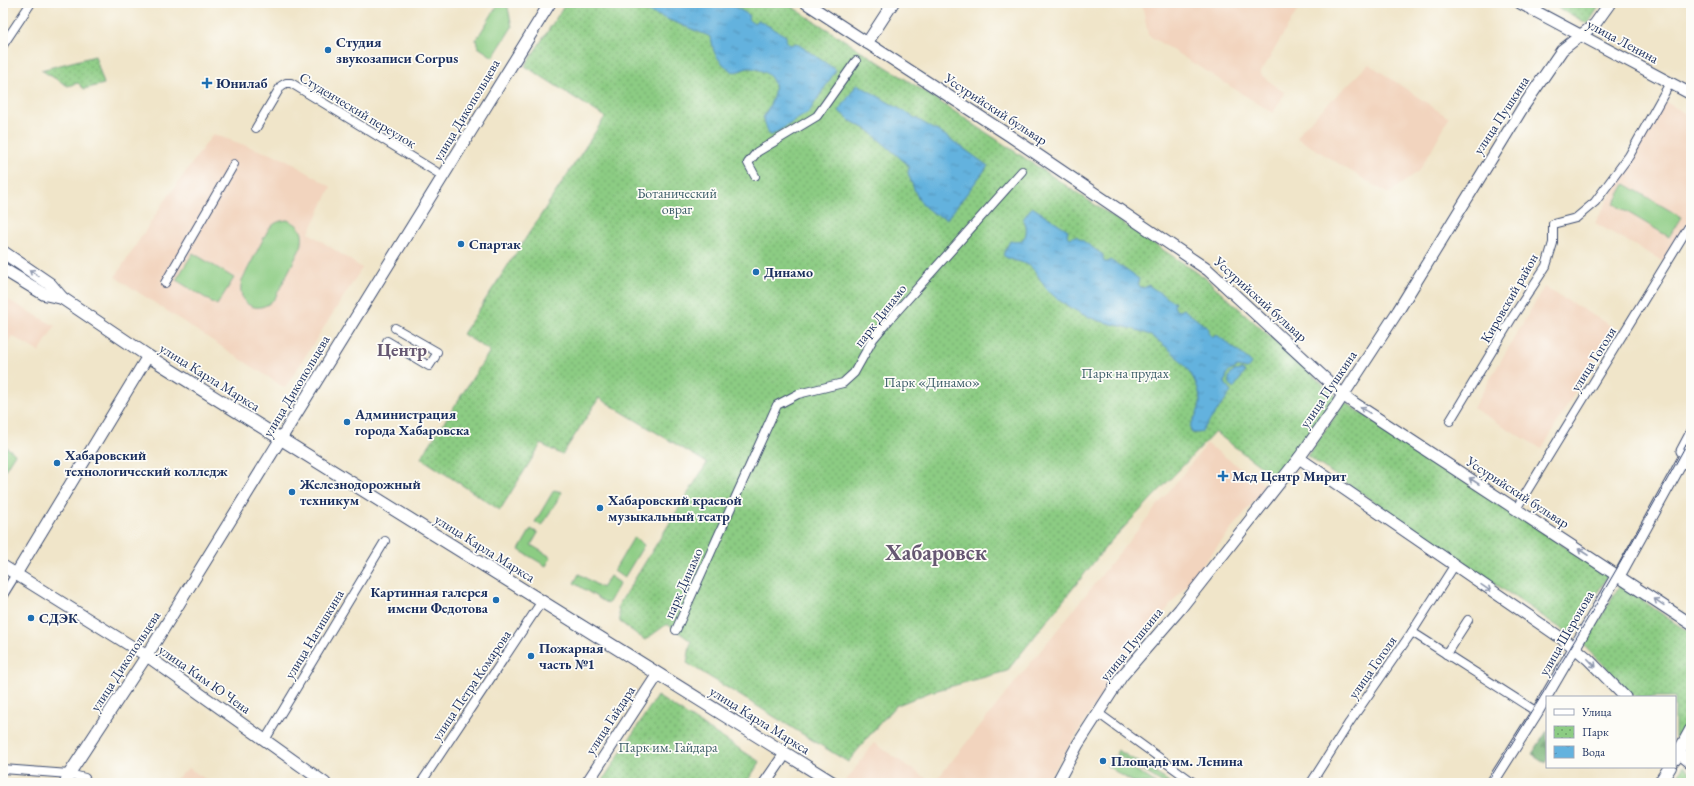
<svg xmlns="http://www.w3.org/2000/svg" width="1694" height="786" font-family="'EB Garamond',serif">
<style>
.built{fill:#f2d4be}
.green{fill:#8ccc83;stroke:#547e70}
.forest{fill:url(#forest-firs);stroke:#467068}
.park{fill:url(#park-dots);stroke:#547e70}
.water{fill:url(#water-ripples);stroke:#40709e}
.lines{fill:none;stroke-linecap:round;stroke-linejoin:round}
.street-casing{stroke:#3b4a6e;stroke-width:10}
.secondary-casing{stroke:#3b4a6e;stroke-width:13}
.primary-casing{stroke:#3b4a6e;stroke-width:14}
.street{stroke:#fff;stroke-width:8}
.secondary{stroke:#fff;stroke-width:11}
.primary{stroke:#fff;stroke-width:12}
.tram{stroke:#1b2f5e;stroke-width:1}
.oneway{stroke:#8d97ae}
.poi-dot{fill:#1f6fb2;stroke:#fdfcf7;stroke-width:1.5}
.labels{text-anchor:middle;stroke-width:3.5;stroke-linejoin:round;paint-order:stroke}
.street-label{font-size:14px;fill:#1b2f5e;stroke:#fdfcf7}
.poi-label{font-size:14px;font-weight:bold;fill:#1b2f5e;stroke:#fdfcf7;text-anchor:start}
.park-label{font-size:14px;fill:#3d5e69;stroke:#fdfcf7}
.district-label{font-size:18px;font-weight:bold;fill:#665872;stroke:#fdfcf7}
.town-label{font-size:22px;font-weight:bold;fill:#665872;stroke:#fdfcf7}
</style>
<defs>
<pattern id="forest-firs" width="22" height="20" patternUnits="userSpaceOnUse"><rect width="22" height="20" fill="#71b071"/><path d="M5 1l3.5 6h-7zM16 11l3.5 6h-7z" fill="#5c9060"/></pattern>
<pattern id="park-dots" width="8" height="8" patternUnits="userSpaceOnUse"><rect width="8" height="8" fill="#8ccc83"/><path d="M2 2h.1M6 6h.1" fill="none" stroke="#72a66e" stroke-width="1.8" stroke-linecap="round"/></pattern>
<pattern id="water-ripples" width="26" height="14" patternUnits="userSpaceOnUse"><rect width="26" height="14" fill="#64b2de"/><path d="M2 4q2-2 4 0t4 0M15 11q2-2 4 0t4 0" fill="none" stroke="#5291b7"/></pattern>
</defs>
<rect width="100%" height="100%" fill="#fdfcf7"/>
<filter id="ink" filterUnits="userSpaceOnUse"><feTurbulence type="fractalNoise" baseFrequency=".025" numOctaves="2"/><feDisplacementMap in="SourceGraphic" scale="8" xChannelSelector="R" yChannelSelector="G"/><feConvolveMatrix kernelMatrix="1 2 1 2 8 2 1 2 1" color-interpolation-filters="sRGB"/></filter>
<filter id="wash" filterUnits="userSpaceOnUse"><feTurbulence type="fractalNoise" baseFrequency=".012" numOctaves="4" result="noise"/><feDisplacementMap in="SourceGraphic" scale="16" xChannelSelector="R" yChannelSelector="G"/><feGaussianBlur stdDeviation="0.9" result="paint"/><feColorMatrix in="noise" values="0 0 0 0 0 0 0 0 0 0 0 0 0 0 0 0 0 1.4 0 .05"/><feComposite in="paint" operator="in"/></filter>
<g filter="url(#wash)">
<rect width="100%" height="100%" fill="#f0e5c9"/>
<g class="built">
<path d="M 1142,3 L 1294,3 L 1300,6 L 1260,74 L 1285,93 L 1273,113 L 1148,35 Z"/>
<path d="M 1369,64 L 1449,118 L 1420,170 L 1388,194 L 1297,138 L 1303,128 Z"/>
<path d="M 1664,101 L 1691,117 L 1691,218 L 1666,263 L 1595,223 Z"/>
<path d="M 213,134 L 287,160 L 331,187 L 309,233 L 362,268 L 285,388 L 115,277 L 162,205 Z"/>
<path d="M 1544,287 L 1613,327 L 1542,449 L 1473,408 Z"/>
<path d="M 3,297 L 55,326 L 39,352 L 12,336 L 3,350 Z"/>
<path d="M 1207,444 L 1266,486 L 1115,674 L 1046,783 L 934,783 Z"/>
<path d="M 874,743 L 933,783 L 845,782 Z"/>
<path d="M 189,768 L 211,783 L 171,783 Z"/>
</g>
<g class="green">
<path d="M 499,3 L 507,3 L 512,27 L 493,57 L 478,47 L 476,40 Z"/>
<path d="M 1625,184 L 1681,217 L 1669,237 L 1614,204 Z"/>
<path d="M 287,220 C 300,224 305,233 301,247 L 275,298 C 259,317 235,305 242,280 L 268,230 C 274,223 278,221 287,220 Z"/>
<path d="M 193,253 L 234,278 L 217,305 L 176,280 Z"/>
<path d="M 3,445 L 13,452 L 15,454 L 3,473 Z"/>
<path d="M 554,490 L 562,492 L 542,526 L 535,522 Z"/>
<path d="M 531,529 L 538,533 L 531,545 L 551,557 L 546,566 L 519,550 Z"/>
<path d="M 634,537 L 644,545 L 624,578 L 614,571 Z"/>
<path d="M 579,574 L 602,588 L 610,576 L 620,583 L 608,604 L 574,583 Z"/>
<path d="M 1113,756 L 1156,783 L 1134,783 L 1107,766 Z"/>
</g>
<path class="forest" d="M 1547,731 L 1547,761 L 1546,763 L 1532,754 Z"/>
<g class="park">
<path d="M 566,3 L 786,3 L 913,84 L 1204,277 L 1336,396 L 1275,477 L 1215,432 L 1109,543 L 1007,671 L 930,692 L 895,706 L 873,731 L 848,762 L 687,663 L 691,641 L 667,624 L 645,640 L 620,622 L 618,606 L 707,463 L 599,398 L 562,455 L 541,444 L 500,510 L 421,458 L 490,351 L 463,334 L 605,117 L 525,66 Z"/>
<path d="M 1551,3 L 1601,3 L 1588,24 Z"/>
<path d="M 95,56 L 104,84 L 84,89 L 78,83 L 68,86 L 41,70 Z"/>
<path d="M 1345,402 L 1608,575 L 1572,636 L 1307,456 Z"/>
<path d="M 1620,585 L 1691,634 L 1691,717 L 1678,741 L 1675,738 L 1675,697 L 1635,697 L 1584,645 Z"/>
<path d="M 657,696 L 760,762 L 746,783 L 601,783 Z"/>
<path d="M 1118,750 L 1171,783 L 1163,783 L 1116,754 Z"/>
<path d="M 1684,766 L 1691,772 L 1691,783 L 1673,783 Z"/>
</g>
<g class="water">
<path d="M 627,3 L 728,3 L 749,15 L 748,19 L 751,22 L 754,23 L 758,20 L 786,36 C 786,41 787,43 791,45 L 796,43 L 836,70 L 809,112 L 772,135 L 769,135 L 763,118 C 770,105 783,85 766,73 C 762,71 756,68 751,68 C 744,67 738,74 731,71 C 724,65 717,59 714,51 C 712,45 713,41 709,36 Z"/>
<path d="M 857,84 L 946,136 L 988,166 L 947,219 C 919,209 918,199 908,173 L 909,168 L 906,163 L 868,130 L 849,120 L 839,111 Z"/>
<path d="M 1032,207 L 1068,230 L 1067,235 L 1070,238 L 1076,236 L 1103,255 L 1103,258 L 1104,262 L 1108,262 L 1111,260 L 1139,279 L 1138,283 L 1140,287 L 1144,288 L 1148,285 L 1175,303 L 1174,306 L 1176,310 L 1179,311 L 1183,309 L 1209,329 L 1208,333 L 1213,337 L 1217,335 L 1249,360 L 1251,363 L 1247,369 L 1237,367 L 1227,373 L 1225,383 L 1231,392 L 1202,431 L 1198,433 L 1192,433 L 1190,427 C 1193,420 1200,410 1200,402 C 1201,375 1166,342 1143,332 C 1123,325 1103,324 1084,315 C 1070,308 1055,299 1045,287 C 1040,280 1037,272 1031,267 C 1023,260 1010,262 1003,255 L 1010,241 C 1026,245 1030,231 1023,219 Z"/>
<path d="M 1241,370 L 1245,372 L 1233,389 L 1229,383 L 1229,377 L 1234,371 Z"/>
</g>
</g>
<g filter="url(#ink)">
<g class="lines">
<g class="street-casing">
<g id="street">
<path d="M 3,45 L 31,3"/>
<path d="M 256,128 L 281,86 L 286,83 L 291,83 L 443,176"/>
<path d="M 755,176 L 748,163 L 757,152 L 817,116 L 856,61"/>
<path d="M 165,283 L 234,164"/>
<path d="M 395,328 L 437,352"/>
<path d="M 387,341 L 429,366 L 435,357"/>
<path d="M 1450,421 L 1512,318 L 1546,266 L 1553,243 L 1553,224 L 1576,218 L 1595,202 L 1629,156 L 1670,83"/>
<path d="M 1516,509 L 1691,223"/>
<path d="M 3,595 L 16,574"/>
<path d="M 676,630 L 777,405 L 798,394 L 843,383 L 854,373 L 873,339 L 889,320 L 1022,171"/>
<path d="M 1412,632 L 1537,712"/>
<path d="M 1446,654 L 1468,620"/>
<path d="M 1098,713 L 1194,783"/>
<path d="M 265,740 L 385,541"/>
<path d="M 3,769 L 69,774 L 85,778 L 88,783"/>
<path d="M 421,783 L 542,601"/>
<path d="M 1311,783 L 1349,723 L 1412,632 L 1454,566"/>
</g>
</g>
<g class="secondary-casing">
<g id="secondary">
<path d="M 806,3 L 1010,136 L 1208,270 L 1343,395 L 1354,403 L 1691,624"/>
<path d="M 1520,3 L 1691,94"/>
<path d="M 867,43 L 893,3"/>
<path d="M 1682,451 L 1691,434"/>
<path d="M 1299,458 L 1574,647 L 1588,659 L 1625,697"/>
<path d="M 3,566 L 147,656 L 325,783"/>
<path d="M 16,574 L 148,356"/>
<path d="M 1675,750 L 1691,763"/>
<path d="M 65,783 L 69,774 L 151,649 L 550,3"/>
<path d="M 587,783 L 658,674"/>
<path d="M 765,783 L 785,754"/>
<path d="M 1057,783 L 1078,744 L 1122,676 L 1180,609 L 1299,458 L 1336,406 L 1398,311 L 1523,107 L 1562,50 L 1595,24 L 1610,3"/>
<path d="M 1492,783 L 1537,712 L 1614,580 L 1619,576 L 1691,445"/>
</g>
</g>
<g class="primary-casing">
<g id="primary">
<path d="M 3,252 L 50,284 L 62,298 L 148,356 L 833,783"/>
<path d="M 3,269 L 44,294 L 62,298"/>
<path d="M 1675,759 L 1691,730"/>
<path d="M 1660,783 L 1670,767"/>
</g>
</g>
<use href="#street" class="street"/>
<use href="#secondary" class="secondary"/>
<use href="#primary" class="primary"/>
<path class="tram" d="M 1487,783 C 1559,670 1627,554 1691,436"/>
</g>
<defs><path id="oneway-shaft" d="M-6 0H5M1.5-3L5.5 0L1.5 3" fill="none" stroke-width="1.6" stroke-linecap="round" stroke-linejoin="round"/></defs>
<g class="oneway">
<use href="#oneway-shaft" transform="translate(34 273) rotate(-146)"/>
<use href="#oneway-shaft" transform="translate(1365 410) rotate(-147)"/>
<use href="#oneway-shaft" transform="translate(1474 481) rotate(-147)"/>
<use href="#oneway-shaft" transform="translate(1583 552) rotate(-147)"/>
<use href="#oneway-shaft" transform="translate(1486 588) rotate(34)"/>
<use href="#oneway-shaft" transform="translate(1659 602) rotate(-146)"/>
<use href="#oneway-shaft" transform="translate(1592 663) rotate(46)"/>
</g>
</g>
<g class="poi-dot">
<circle cx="328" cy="50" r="4"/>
<path d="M205 77h4v4h4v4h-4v4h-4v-4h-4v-4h4z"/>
<circle cx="461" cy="244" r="4"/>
<circle cx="756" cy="272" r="4"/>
<circle cx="347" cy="422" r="4"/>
<circle cx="57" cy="463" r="4"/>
<path d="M1221 470h4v4h4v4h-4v4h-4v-4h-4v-4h4z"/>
<circle cx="292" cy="492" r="4"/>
<circle cx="600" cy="508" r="4"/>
<circle cx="496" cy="600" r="4"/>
<circle cx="31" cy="618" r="4"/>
<circle cx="531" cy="656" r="4"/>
<circle cx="1103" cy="761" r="4"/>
</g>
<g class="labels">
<g class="street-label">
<text transform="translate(1623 41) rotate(28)" y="5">улица Ленина</text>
<text transform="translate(996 109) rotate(33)" y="5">Уссурийский бульвар</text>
<text transform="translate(358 110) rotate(31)" y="5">Студенческий переулок</text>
<text transform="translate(466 110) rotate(-59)" y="5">улица Дикопольцева</text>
<text transform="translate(1501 115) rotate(-57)" y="5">улица Пушкина</text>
<text transform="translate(1509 298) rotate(-60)" y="5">Кировский район</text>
<text transform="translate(1261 299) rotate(42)" y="5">Уссурийский бульвар</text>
<text transform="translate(880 315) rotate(-52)" y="5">парк Динамо</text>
<text transform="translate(1593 359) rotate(-58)" y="5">улица Гоголя</text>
<text transform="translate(210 377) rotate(32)" y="5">улица Карла Маркса</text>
<text transform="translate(296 386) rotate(-59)" y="5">улица Дикопольцева</text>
<text transform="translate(1328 389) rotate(-56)" y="5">улица Пушкина</text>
<text transform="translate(1518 492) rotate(33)" y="5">Уссурийский бульвар</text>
<text transform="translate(485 548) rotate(32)" y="5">улица Карла Маркса</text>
<text transform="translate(683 583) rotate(-66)" y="5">парк Динамо</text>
<text transform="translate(1566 633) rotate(-60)" y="5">улица Шеронова</text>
<text transform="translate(314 634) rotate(-59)" y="5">улица Нагишкина</text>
<text transform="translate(1131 644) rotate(-51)" y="5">улица Пушкина</text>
<text transform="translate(125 661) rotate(-57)" y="5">улица Дикопольцева</text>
<text transform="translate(1372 667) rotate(-55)" y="5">улица Гоголя</text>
<text transform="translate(205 679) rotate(35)" y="5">улица Ким Ю Чена</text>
<text transform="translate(471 685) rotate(-56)" y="5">улица Петра Комарова</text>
<text transform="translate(610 720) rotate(-57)" y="5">улица Гайдара</text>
<text transform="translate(760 720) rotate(32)" y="5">улица Карла Маркса</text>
</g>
<g class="poi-label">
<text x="336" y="47">Студия<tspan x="336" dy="16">звукозаписи Corpus</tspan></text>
<text x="216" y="88">Юнилаб</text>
<text x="469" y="249">Спартак</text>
<text x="764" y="277">Динамо</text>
<text x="355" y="419">Администрация<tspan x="355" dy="16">города Хабаровска</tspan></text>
<text x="65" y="460">Хабаровский<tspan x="65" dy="16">технологический колледж</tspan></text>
<text x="1232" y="481">Мед Центр Мирит</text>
<text x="300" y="489">Железнодорожный<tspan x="300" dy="16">техникум</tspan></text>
<text x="608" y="505">Хабаровский краевой<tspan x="608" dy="16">музыкальный театр</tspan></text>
<text x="488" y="597" text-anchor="end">Картинная галерея<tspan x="488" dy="16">имени Федотова</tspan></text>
<text x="39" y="623">СДЭК</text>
<text x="539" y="653">Пожарная<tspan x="539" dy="16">часть №1</tspan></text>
<text x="1111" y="766">Площадь им. Ленина</text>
</g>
<g class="park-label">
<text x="677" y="198">Ботанический<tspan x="677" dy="16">овраг</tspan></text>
<text x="1125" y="378">Парк на прудах</text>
<text x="932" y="387">Парк «Динамо»</text>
<text x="668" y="752">Парк им. Гайдара</text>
</g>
<g class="district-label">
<text x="402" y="356">Центр</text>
</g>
<g class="town-label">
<text x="936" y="560">Хабаровск</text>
</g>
</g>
<rect width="1694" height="786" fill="none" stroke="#fdfcf7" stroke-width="16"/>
<rect x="1546" y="696" width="130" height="72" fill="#fdfcf7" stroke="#a3aaba"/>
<rect x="1554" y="709" width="20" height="6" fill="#ffffff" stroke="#a3aaba"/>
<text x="1582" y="716" font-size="12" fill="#1b2f5e">Улица</text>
<rect x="1554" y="726" width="20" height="12" fill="url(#park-dots)" stroke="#a3aaba"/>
<text x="1582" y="736" font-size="12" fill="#1b2f5e">Парк</text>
<rect x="1554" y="746" width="20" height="12" fill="url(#water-ripples)" stroke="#a3aaba"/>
<text x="1582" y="756" font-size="12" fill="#1b2f5e">Вода</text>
</svg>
